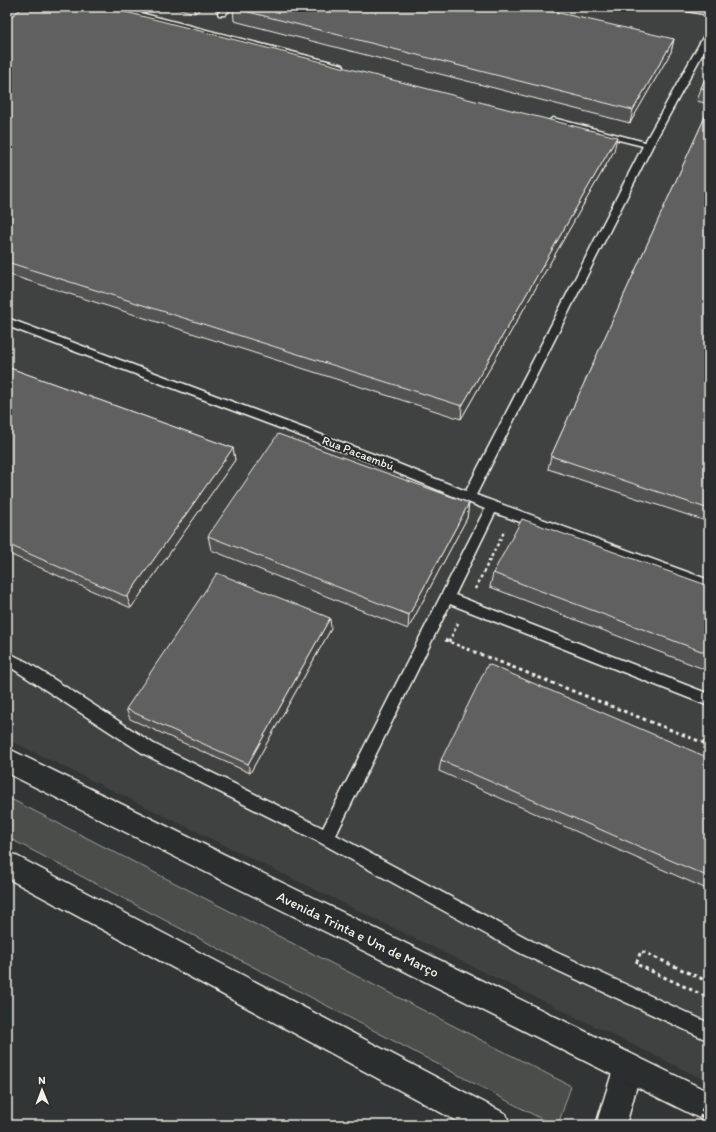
<svg xmlns="http://www.w3.org/2000/svg" width="716" height="1132" font-family="Itim,sans-serif">
<style>
.built{fill:#404242}
.green{fill:#4b4d4c;stroke:#a09f9a}
.lines{fill:none;stroke-linecap:round;stroke-linejoin:round}
.lane-casing{stroke:#f4f1e8;stroke-width:3}
.street-casing{stroke:#f4f1e8;stroke-width:3}
.primary-casing{stroke:#f4f1e8;stroke-width:3}
.path-far1{stroke:#f4f1e8;stroke-width:2.5;stroke-dasharray:3 3;stroke-linecap:butt}
.path{stroke:#f4f1e8;stroke-width:3;stroke-dasharray:3.5 3.5;stroke-linecap:butt}
.lane{fill:#2a2d2e;fill-rule:evenodd}
.street{fill:#2a2d2e;fill-rule:evenodd}
.primary{fill:#2a2d2e;fill-rule:evenodd}
.path-bridge{stroke:#f4f1e8;stroke-width:3;stroke-dasharray:3.5 3.5;stroke-linecap:butt}
.wall{fill:#525352;stroke:#f4f1e8}
.shaded-wall{fill:#424342;stroke:#f4f1e8}
.building{fill:#5f605f;stroke:#f4f1e8}
.labels{text-anchor:middle;stroke-width:4;stroke-linejoin:round;paint-order:stroke}
.street-label{font-size:12px;fill:#f4f1e8;stroke:#2a2d2e}
.near-street-label{font-size:14px;fill:#f4f1e8;stroke:#2a2d2e}
</style>
<rect width="100%" height="100%" fill="#323535"/>
<filter id="ink" filterUnits="userSpaceOnUse"><feTurbulence type="fractalNoise" baseFrequency=".025" numOctaves="2"/><feDisplacementMap in="SourceGraphic" scale="8" xChannelSelector="R" yChannelSelector="G"/><feConvolveMatrix kernelMatrix="1 2 1 2 8 2 1 2 1" color-interpolation-filters="sRGB"/></filter>
<g filter="url(#ink)">
<path class="built" d="M 7,7 L 709,7 L 709,1082 L 7,739 Z"/>
<path class="green" d="M 7,797 L 571,1086 L 558,1125 L 553,1125 L 7,837 Z"/>
<g class="lines">
<g class="lane-casing">
<g id="lane">
<path d="M 15,7 L 24,7 L 7,19 L 7,13 Z"/>
<path d="M 104,7 L 117,7 L 343,65 L 344,67 L 340,70 L 337,69 L 105,9 Z"/>
<path d="M 223,7 L 232,7 L 225,15 L 219,15 L 218,13 Z"/>
<path d="M 676,7 L 692,7 L 709,11 L 709,15 L 677,9 Z"/>
<path d="M 706,32 L 709,32 L 709,42 L 653,145 L 476,495 L 709,580 L 709,592 L 626,560 L 495,513 L 455,595 L 709,694 L 709,706 L 450,604 L 336,835 L 534,942 L 709,1023 L 709,1041 L 522,954 L 321,843 L 144,754 L 7,665 L 7,652 L 27,662 L 154,744 L 323,828 L 485,509 L 373,463 L 7,326 L 7,318 L 381,457 L 466,491 L 643,146 L 550,123 L 548,121 L 553,118 L 645,142 Z"/>
</g>
</g>
<g class="street-casing">
<path id="street" d="M 627,1052 L 637,1057 L 642,1067 L 626,1125 L 596,1125 L 617,1057 Z"/>
</g>
<g class="primary-casing">
<g id="primary">
<path d="M 7,748 L 709,1092 L 709,1123 L 7,773 Z"/>
<path d="M 7,851 L 506,1114 L 510,1125 L 464,1125 L 7,878 Z"/>
</g>
</g>
<g class="path-far1">
<path d="M 475,589 L 505,530"/>
<path d="M 445,640 L 469,650"/>
<path d="M 449,642 L 459,621"/>
</g>
<g class="path">
<path d="M 467,649 L 709,745"/>
<path d="M 709,982 L 641,951 L 636,964 L 709,998"/>
</g>
<use href="#lane" class="lane"/>
<use href="#street" class="street"/>
<use href="#primary" class="primary"/>
<path class="path-bridge" d="M 699,1125 L 709,1083"/>
</g>
<g class="wall">
<path d="M 171,7 L 202,7 L 195,13 Z"/>
<path d="M 233,8 L 674,39 L 671,52 L 630,123 L 234,21 Z"/>
<path d="M 7,20 L 614,151 L 461,419 L 7,274 Z"/>
<path d="M 709,69 L 709,104 L 697,101 L 701,88 Z"/>
<path d="M 709,108 L 709,522 L 548,469 L 551,456 Z"/>
<path d="M 7,367 L 233,448 L 235,460 L 131,608 L 7,553 Z"/>
<path d="M 469,503 L 467,518 L 408,629 L 211,550 L 208,536 Z"/>
<path d="M 493,573 L 709,586 L 709,671 L 490,587 Z"/>
<path d="M 331,629 L 250,773 L 130,719 L 126,709 Z"/>
<path d="M 709,758 L 709,890 L 439,771 L 441,760 Z"/>
</g>
<g class="shaded-wall">
<path d="M 194,7 L 202,7 L 195,13 Z"/>
<path d="M 674,39 L 671,52 L 630,123 L 633,110 Z"/>
<path d="M 617,137 L 614,151 L 461,419 L 462,406 Z"/>
<path d="M 233,448 L 235,460 L 131,608 L 127,597 Z"/>
<path d="M 469,503 L 467,518 L 408,629 L 409,615 Z"/>
<path d="M 330,618 L 331,629 L 250,773 L 248,764 Z"/>
</g>
<g class="building">
<path d="M 23,7 L 106,7 L 617,137 L 462,406 L 7,262 L 7,20 Z"/>
<path d="M 233,7 L 533,7 L 674,39 L 633,110 L 233,8 Z"/>
<path d="M 709,69 L 709,90 L 701,88 Z"/>
<path d="M 709,108 L 709,509 L 551,456 Z"/>
<path d="M 7,367 L 233,448 L 127,597 L 7,544 Z"/>
<path d="M 278,434 L 469,503 L 409,615 L 208,536 Z"/>
<path d="M 522,519 L 709,586 L 709,654 L 493,573 Z"/>
<path d="M 217,573 L 330,618 L 248,764 L 126,709 Z"/>
<path d="M 488,664 L 709,758 L 709,877 L 441,760 Z"/>
</g>
</g>
<g class="labels">
<g class="street-label">
<text transform="translate(358 453) rotate(21)" y="4">Rua Pacaembú</text>
</g>
<g class="near-street-label">
<text transform="translate(358 934) rotate(26)" y="5">Avenida Trinta e Um de Março</text>
</g>
</g>
<rect width="716" height="1132" fill="none" stroke="#2a2d2e" stroke-width="24"/>
<rect x="12" y="12" width="692" height="1108" fill="none" stroke="#f4f1e8" stroke-width="1.5" filter="url(#ink)"/>
<g transform="translate(42 1090) rotate(359)" stroke="#2a2d2e" stroke-width="3" paint-order="stroke">
<path d="M0-3L7 15L0 10L-7 15Z" fill="#f4f1e8"/>
<text y="-6" font-size="11" font-weight="bold" text-anchor="middle" fill="#f4f1e8">N</text>
</g>
</svg>
